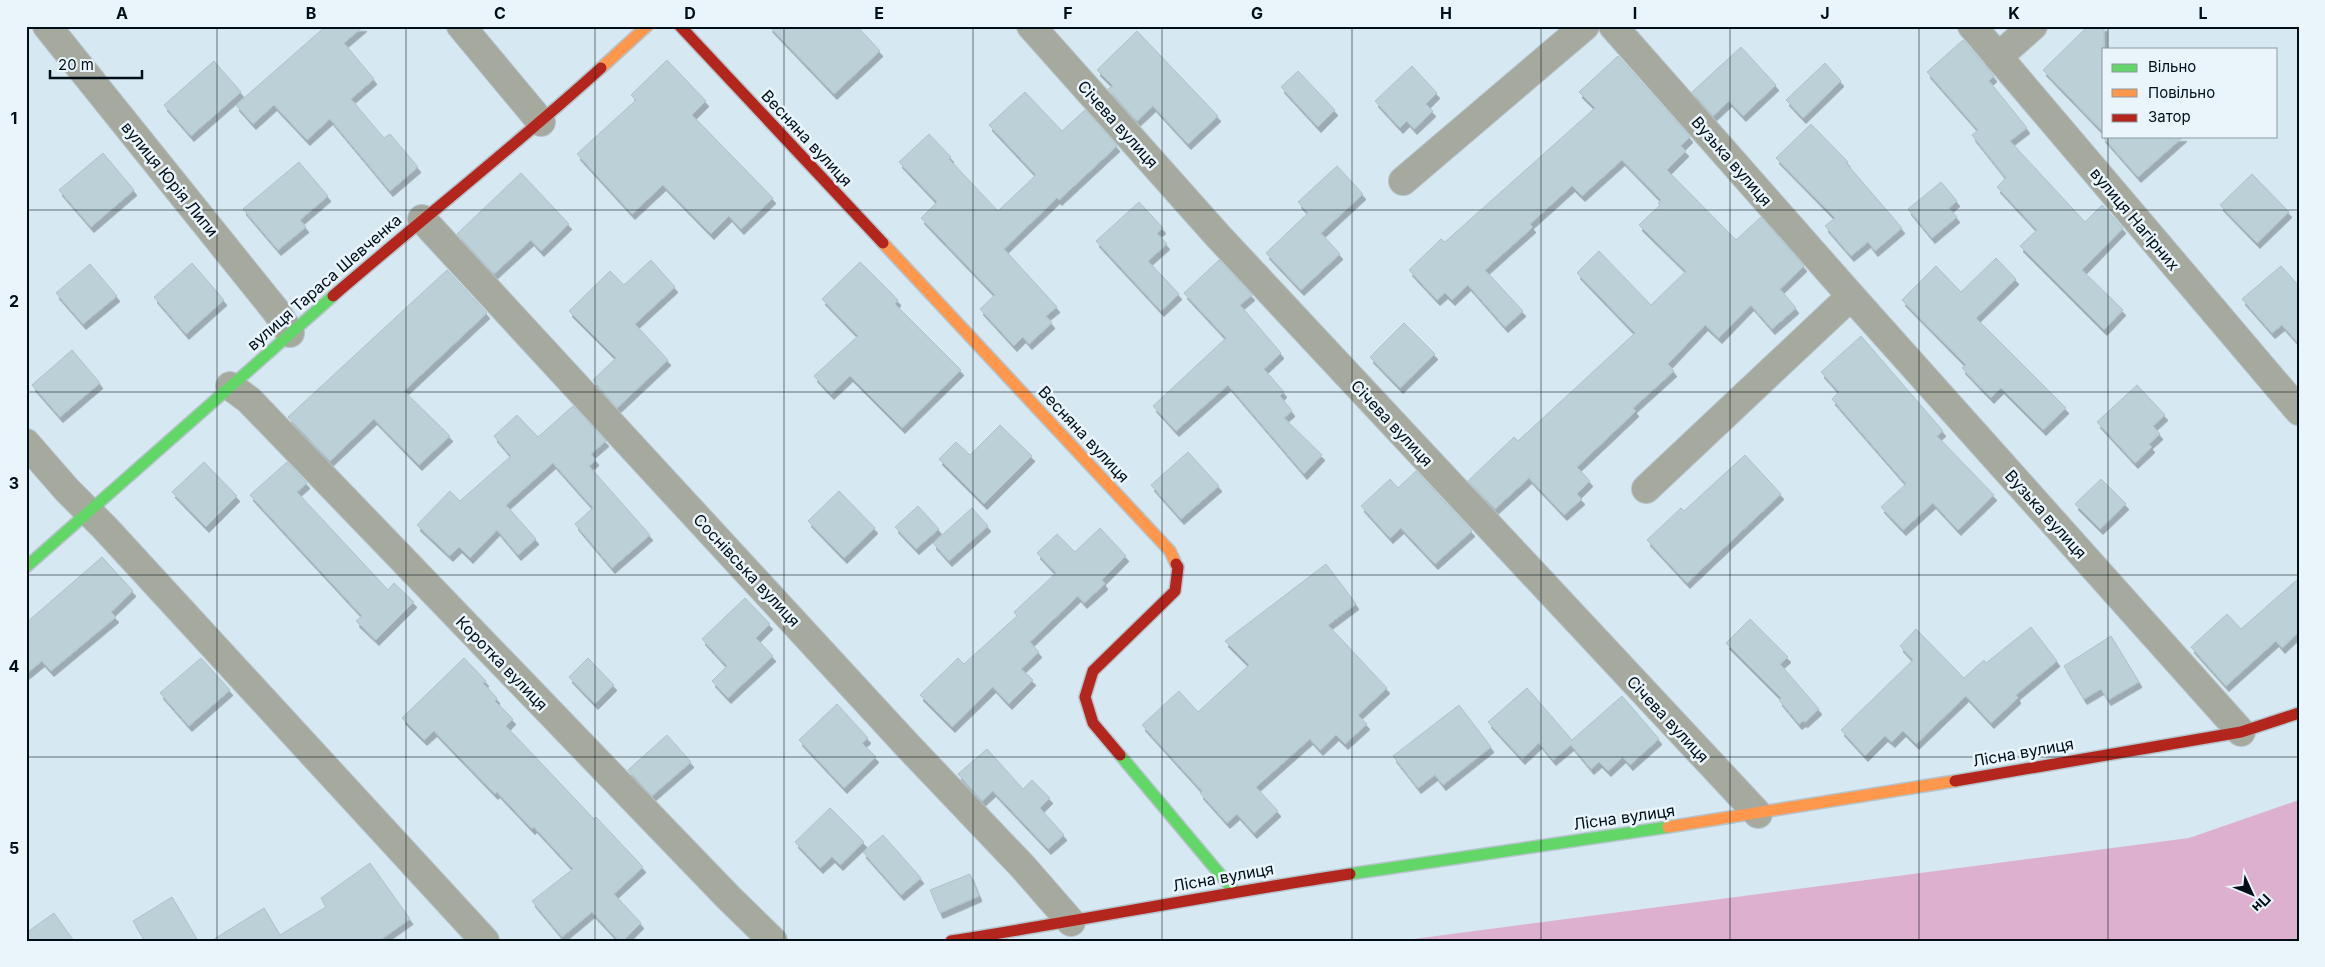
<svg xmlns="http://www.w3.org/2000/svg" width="2325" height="967" font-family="Inter,sans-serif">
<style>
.forest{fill:#dcb0ce}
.building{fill:#bbd0d7;stroke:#adc2c9;filter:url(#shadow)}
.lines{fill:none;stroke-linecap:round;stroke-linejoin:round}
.street-casing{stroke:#b6c4cc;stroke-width:30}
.fast-casing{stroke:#b6c4cc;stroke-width:14}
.slow-casing{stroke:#b6c4cc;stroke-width:14}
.jam-casing{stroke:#b6c4cc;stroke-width:14}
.street{stroke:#a6a99e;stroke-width:28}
.fast{stroke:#63d668;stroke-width:11}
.slow{stroke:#ff974d;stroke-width:11}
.jam{stroke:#b3261e;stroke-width:11}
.grid{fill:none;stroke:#000e17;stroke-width:1;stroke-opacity:0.55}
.labels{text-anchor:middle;stroke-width:5;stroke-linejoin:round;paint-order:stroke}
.street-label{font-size:16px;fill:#000e17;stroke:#eaf5fb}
.neatline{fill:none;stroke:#000e17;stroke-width:2}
.grid-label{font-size:16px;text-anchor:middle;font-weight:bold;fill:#000e17}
</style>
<defs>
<filter id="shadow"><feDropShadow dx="3" dy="5.5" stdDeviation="0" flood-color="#0004"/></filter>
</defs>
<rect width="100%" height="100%" fill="#d6e8f2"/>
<path class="forest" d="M 2299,800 L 2299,941 L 1398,941 L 2189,838 Z"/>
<g class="building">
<path d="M 326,26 L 364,26 L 344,43 L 374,79 L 351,99 L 384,138 L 390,134 L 418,167 L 390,191 L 330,119 L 307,140 L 274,105 L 253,124 L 236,105 Z"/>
<path d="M 769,26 L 857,26 L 880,51 L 834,94 Z"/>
<path d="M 2088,26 L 2104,26 L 2104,133 L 2043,70 Z"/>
<path d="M 1137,31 L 1218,116 L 1188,144 L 1153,106 L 1137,121 L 1108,89 L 1113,86 L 1097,70 Z"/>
<path d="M 1963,40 L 1994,76 L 1989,81 L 2027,128 L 2010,141 L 2085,222 L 2102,205 L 2123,228 L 2082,270 L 2123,310 L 2104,330 L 2020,246 L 2037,230 L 1997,187 L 2006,178 L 1972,135 L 1978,130 L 1927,72 Z"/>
<path d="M 1741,47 L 1776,85 L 1743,116 L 1729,101 L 1713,116 L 1692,92 Z"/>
<path d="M 1618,56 L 1690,137 L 1681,146 L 1686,151 L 1667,170 L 1736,240 L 1761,217 L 1804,266 L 1780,289 L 1796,308 L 1772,329 L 1751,305 L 1719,338 L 1705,325 L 1668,364 L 1674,371 L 1633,408 L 1636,411 L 1577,467 L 1590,481 L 1577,494 L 1582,499 L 1564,515 L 1529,478 L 1495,509 L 1468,481 L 1514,437 L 1518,441 L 1635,333 L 1577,273 L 1599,251 L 1651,305 L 1686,271 L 1639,225 L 1660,205 L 1658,203 L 1661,200 L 1622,160 L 1582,196 L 1572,186 L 1530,224 L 1533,227 L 1485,270 L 1523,311 L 1505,327 L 1468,285 L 1452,300 L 1445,293 L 1437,300 L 1409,270 L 1441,239 L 1445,242 L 1595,108 L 1579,92 Z"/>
<path d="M 667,60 L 706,101 L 692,115 L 773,198 L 741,229 L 729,216 L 711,234 L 663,185 L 632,214 L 577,154 L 636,100 L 631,95 Z"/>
<path d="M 214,61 L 241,92 L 191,136 L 164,105 Z"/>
<path d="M 1825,63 L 1841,81 L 1803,118 L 1786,100 Z"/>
<path d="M 1412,66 L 1437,93 L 1426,104 L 1433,111 L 1414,129 L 1407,121 L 1400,128 L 1375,101 Z"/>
<path d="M 1298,71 L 1335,110 L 1318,127 L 1281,87 Z"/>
<path d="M 1025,92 L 1062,131 L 1085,110 L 1117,146 L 1059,200 L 1057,198 L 1004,249 L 1057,307 L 1046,316 L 1052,323 L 1029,344 L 1023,337 L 1014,346 L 980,309 L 995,295 L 921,218 L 937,202 L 899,162 L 929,134 L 951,157 L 949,159 L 998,211 L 1036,175 L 989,125 Z"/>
<path d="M 1811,124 L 1848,162 L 1846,163 L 1902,228 L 1875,251 L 1868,242 L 1851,256 L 1825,226 L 1835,218 L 1776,158 Z"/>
<path d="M 2102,136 L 2184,136 L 2138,177 Z"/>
<path d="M 103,153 L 134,190 L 91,227 L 59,190 Z"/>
<path d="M 299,162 L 328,196 L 300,220 L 306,227 L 278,250 L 243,209 Z"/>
<path d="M 1337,166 L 1363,194 L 1321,233 L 1340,254 L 1301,290 L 1266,253 L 1308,213 L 1298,202 Z"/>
<path d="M 521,173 L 569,224 L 541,251 L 531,240 L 494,274 L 457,234 Z"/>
<path d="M 2252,174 L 2289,212 L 2257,243 L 2220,205 Z"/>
<path d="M 1941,182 L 1957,201 L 1949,208 L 1957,217 L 1932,238 L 1908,209 Z"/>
<path d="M 1139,202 L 1163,228 L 1157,233 L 1167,244 L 1148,261 L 1179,294 L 1161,311 L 1096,241 Z"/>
<path d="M 1996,258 L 2016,279 L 1976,318 L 2066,408 L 2043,430 L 2001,388 L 1991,398 L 1962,368 L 1966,365 L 1902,300 L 1936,266 L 1961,292 Z"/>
<path d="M 651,260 L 675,287 L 635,324 L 668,360 L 617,408 L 593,380 L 616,358 L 569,311 L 610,271 L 624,285 Z"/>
<path d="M 1219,260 L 1252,295 L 1240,305 L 1281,353 L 1264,369 L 1284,392 L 1280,396 L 1292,411 L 1284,418 L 1322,455 L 1304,474 L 1228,385 L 1176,431 L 1153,406 L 1226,338 L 1184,293 Z"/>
<path d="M 860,262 L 898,300 L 895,304 L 961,370 L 902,428 L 850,376 L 831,394 L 814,376 L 858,336 L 822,299 Z"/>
<path d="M 192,263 L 224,300 L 186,334 L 154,297 Z"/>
<path d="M 90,264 L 117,296 L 83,324 L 56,293 Z"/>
<path d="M 2281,266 L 2299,286 L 2299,344 L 2282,325 L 2272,333 L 2242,299 Z"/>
<path d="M 447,270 L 487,313 L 404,391 L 450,436 L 419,465 L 374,419 L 330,461 L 288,417 Z"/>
<path d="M 1404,323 L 1435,354 L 1400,388 L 1370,357 Z"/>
<path d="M 1861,336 L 1943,431 L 1937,436 L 1994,495 L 1958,530 L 1933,503 L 1903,530 L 1881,507 L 1906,484 L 1832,399 L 1839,392 L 1821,372 Z"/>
<path d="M 72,350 L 100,383 L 60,417 L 32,385 Z"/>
<path d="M 2137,385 L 2165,415 L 2153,426 L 2160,434 L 2149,444 L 2152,447 L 2135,463 L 2097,422 Z"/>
<path d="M 573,406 L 606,441 L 591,454 L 596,460 L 589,466 L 650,535 L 612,568 L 575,524 L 593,508 L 553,463 L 506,505 L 536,539 L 518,555 L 497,530 L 470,558 L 459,547 L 450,556 L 417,525 L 450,491 L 460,501 L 511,456 L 494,436 L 517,415 L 538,437 Z"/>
<path d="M 1000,425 L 1032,456 L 984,504 L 939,459 L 956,442 L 970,455 Z"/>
<path d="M 1188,452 L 1219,486 L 1181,519 L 1151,485 Z"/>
<path d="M 1745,455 L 1781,494 L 1687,583 L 1647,540 L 1681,508 L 1684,511 Z"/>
<path d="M 204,462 L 237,496 L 206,527 L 172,492 Z"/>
<path d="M 287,462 L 307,483 L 297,492 L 388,590 L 394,583 L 414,602 L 376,640 L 356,621 L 362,616 L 250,495 Z"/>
<path d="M 1416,471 L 1472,531 L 1435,564 L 1401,528 L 1390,538 L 1361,506 L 1390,479 L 1398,488 Z"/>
<path d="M 2101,479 L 2126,504 L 2100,529 L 2075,504 Z"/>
<path d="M 839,491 L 875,528 L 844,558 L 808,521 Z"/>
<path d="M 918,506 L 939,529 L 916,549 L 895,527 Z"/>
<path d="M 972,508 L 988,526 L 949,561 L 933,543 Z"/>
<path d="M 1100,528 L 1126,556 L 1102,580 L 1105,584 L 1084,603 L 1078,596 L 1030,642 L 1039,652 L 1021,669 L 1033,680 L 1009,704 L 993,687 L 952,727 L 920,695 L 958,658 L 964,664 L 1017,616 L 1014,612 L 1056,573 L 1037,553 L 1057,534 L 1075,552 Z"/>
<path d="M 102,557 L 133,591 L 111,612 L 116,617 L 51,671 L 42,661 L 26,674 L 26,623 Z"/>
<path d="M 1326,564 L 1356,604 L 1328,625 L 1387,688 L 1358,715 L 1367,724 L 1345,744 L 1336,735 L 1320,750 L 1310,739 L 1256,787 L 1278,811 L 1254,833 L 1237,814 L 1227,823 L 1200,793 L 1202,791 L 1142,725 L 1179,691 L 1198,712 L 1249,665 L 1225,641 Z"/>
<path d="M 2299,578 L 2299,632 L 2282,648 L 2276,641 L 2226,686 L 2191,647 L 2227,614 L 2241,629 Z"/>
<path d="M 745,598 L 770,624 L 756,638 L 773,656 L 728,698 L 712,681 L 727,666 L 702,639 Z"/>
<path d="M 1750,619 L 1788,657 L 1780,664 L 1819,709 L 1805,722 L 1803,721 L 1799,724 L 1779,700 L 1781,698 L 1726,643 Z"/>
<path d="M 2031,627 L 2057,661 L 2016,695 L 2018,698 L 1991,723 L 1966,696 L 1916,744 L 1903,731 L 1892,742 L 1885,736 L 1865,756 L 1841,730 L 1913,660 L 1900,646 L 1916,629 L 1964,678 L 1984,660 L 1986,663 Z"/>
<path d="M 2111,636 L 2139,682 L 2108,700 L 2101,689 L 2084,699 L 2064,666 Z"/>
<path d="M 201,658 L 230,690 L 189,726 L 160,693 Z"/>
<path d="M 464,658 L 486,681 L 483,683 L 497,698 L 495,701 L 513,719 L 506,726 L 594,819 L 596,817 L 643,867 L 614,894 L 641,923 L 623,941 L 619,941 L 592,912 L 562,937 L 532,901 L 573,869 L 534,827 L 532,829 L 497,792 L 495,794 L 434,731 L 424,740 L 402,718 Z"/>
<path d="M 588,658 L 614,685 L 595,704 L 569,677 Z"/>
<path d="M 1527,688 L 1572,740 L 1622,696 L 1659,739 L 1630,765 L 1623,757 L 1608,771 L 1599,762 L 1591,769 L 1571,745 L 1553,760 L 1539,743 L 1522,759 L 1488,722 Z"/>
<path d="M 837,704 L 868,738 L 862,743 L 876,757 L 844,788 L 799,740 Z"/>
<path d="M 1459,705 L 1491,747 L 1443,785 L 1435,775 L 1418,788 L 1393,756 Z"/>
<path d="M 667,735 L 691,762 L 652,796 L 628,770 Z"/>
<path d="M 987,749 L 1023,789 L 1032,780 L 1050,798 L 1040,808 L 1064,835 L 1048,849 L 993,791 L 982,801 L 958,774 Z"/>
<path d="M 830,808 L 864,842 L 840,865 L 832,857 L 820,868 L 795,842 Z"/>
<path d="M 883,835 L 921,878 L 901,895 L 863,852 Z"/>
<path d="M 370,863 L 410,919 L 379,941 L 211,941 L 264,908 L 280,935 L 326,907 L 321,898 Z"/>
<path d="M 970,874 L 979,896 L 940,913 L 930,890 Z"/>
<path d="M 172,897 L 198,941 L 145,941 L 133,921 Z"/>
<path d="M 54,913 L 74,941 L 26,941 L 26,933 Z"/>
</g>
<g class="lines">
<g class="street-casing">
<g id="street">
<path d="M 47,26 L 276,311 L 290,333"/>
<path d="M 461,26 L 541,122"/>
<path d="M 1031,26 L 1218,236 L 1758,814"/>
<path d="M 1613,26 L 1851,296 L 2241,732"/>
<path d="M 1972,26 L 2299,411"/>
<path d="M 1998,57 L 2033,26"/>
<path d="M 1403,181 L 1585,26"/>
<path d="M 422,219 L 907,745 L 1024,868 L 1071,922"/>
<path d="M 230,386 L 249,400 L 728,897 L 773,941"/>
<path d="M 26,443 L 67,490 L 105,528 L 485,941"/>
<path d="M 1646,489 L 1851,296"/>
</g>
</g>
<g class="fast-casing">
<g id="fast">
<path d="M 26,567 L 333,296"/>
<path d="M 1120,755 L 1234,891"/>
<path d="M 1350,874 L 1668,827"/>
</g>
</g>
<g class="slow-casing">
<g id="slow">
<path d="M 601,68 L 647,26"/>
<path d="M 883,243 L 1170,551 L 1176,564"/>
<path d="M 1668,827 L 1955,781"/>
</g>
</g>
<g class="jam-casing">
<g id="jam">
<path d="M 680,26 L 883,243"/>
<path d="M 333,296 C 422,219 514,147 601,68"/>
<path d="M 1120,755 L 1093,723 L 1085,697 L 1093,671 L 1175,591 L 1178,567 L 1176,564"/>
<path d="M 1955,781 L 2241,732 L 2299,713"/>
<path d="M 951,941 C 1084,920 1216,894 1350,874"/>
</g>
</g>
<use href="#street" class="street"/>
<use href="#fast" class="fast"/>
<use href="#slow" class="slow"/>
<use href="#jam" class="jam"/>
</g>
<path class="grid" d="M 217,26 L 217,941M 406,26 L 406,941M 595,26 L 595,941M 784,26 L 784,941M 973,26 L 973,941M 1162,26 L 1162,941M 1352,26 L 1352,941M 1541,26 L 1541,941M 1730,26 L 1730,941M 1919,26 L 1919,941M 2108,26 L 2108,49M 2108,136 L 2108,941M 26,210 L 2299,210M 26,392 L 2299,392M 26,575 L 2299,575M 26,757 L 2299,757"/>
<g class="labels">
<g class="street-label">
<text transform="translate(1118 124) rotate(48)" y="6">Січева вулиця</text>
<text transform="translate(807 138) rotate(47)" y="6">Весняна вулиця</text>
<text transform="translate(1732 161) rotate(49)" y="6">Вузька вулиця</text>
<text transform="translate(170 179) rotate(51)" y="6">вулиця Юрія Липи</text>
<text transform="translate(2135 219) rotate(50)" y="6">вулиця Нагірних</text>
<text transform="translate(324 282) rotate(-41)" y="6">вулиця Тараса Шевченка</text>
<text transform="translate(1392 423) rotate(47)" y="6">Січева вулиця</text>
<text transform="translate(1084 434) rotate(47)" y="6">Весняна вулиця</text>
<text transform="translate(2046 514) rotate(48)" y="6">Вузька вулиця</text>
<text transform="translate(747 570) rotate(47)" y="6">Соснівська вулиця</text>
<text transform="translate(502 663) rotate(46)" y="6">Коротка вулиця</text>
<text transform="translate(1668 719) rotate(47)" y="6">Січева вулиця</text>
<text transform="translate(2023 752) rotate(-10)" y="6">Лісна вулиця</text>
<text transform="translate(1624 817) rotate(-8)" y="6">Лісна вулиця</text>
<text transform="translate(1223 877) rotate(-10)" y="6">Лісна вулиця</text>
</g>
</g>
<rect width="2325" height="967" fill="none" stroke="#eaf5fb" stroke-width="55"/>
<rect x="2102" y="48" width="175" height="90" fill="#eaf5fb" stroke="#8c99a0"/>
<rect x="2112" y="64" width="25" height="8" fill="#63d668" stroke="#8c99a0"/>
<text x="2148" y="72" font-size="15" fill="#000e17">Вільно</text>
<rect x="2112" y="89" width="25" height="8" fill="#ff974d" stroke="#8c99a0"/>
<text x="2148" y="98" font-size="15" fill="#000e17">Повільно</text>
<rect x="2112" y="114" width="25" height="8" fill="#b3261e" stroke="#8c99a0"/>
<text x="2148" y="122" font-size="15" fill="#000e17">Затор</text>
<g transform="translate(2252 894) rotate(134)" stroke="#eaf5fb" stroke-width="4" paint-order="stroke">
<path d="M0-4L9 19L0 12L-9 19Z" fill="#000e17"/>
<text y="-8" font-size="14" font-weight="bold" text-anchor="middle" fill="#000e17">Пн</text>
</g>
<path d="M50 70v8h92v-8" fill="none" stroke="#000e17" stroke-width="2.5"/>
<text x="58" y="70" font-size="15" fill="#000e17" stroke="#eaf5fb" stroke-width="4" paint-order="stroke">20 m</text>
<rect x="28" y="28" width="2270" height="912" class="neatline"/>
<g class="grid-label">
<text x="122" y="19">A</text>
<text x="311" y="19">B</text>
<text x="500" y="19">C</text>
<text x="690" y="19">D</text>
<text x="879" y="19">E</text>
<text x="1068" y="19">F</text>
<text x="1257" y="19">G</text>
<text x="1446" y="19">H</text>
<text x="1635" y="19">I</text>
<text x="1825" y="19">J</text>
<text x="2014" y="19">K</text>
<text x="2203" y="19">L</text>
<text x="14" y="124">1</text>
<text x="14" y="307">2</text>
<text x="14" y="489">3</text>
<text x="14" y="672">4</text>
<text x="14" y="854">5</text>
</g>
</svg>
